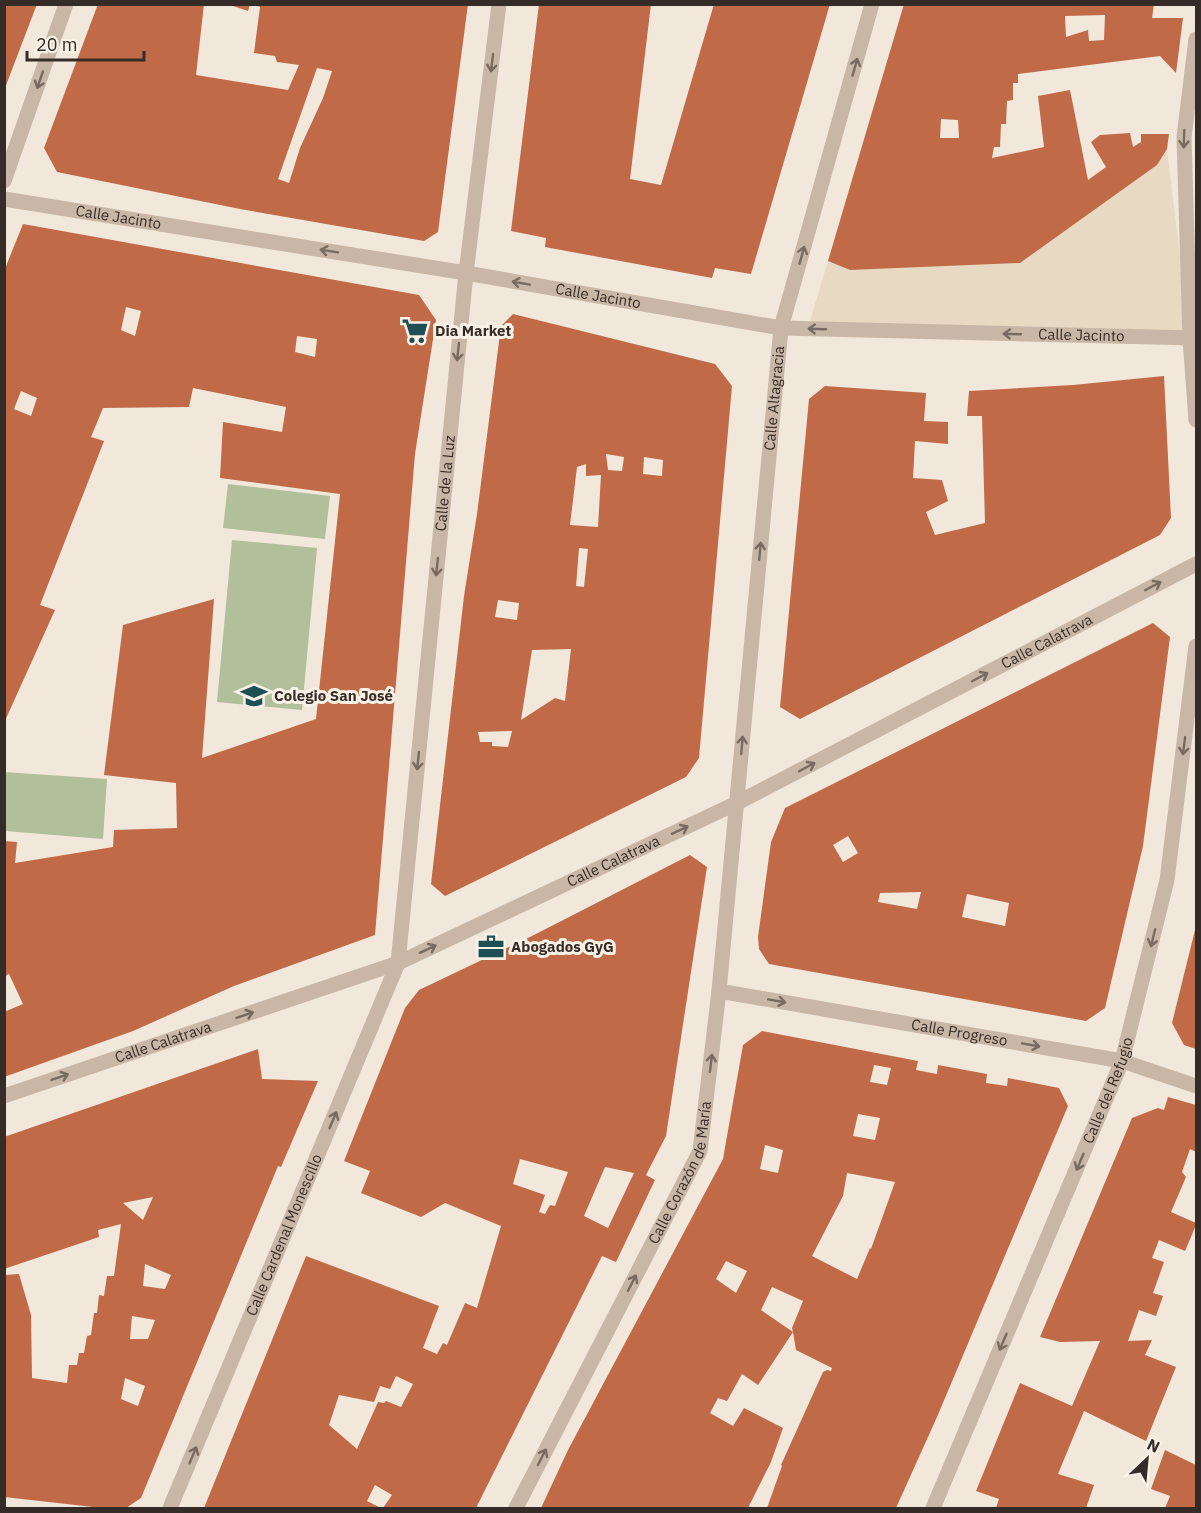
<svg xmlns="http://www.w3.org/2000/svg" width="1201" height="1513" font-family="'IBM Plex Sans',sans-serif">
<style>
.green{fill:#b1bf9b}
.plaza{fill:#e8d9c2}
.building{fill:#c16a47;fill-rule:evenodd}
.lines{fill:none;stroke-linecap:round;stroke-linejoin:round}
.pedestrian{stroke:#c8b7a7;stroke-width:15}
.minor{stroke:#c8b7a7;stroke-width:15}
.oneway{stroke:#776b61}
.labels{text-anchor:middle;stroke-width:6;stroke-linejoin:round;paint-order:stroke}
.street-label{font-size:15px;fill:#352c27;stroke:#f8f1e6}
.poi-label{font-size:15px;font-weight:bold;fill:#352c27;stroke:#f8f1e6;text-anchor:start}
</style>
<rect width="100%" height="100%" fill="#f1e7da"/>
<g class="green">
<path d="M 228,484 L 330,496 L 325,539 L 223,528 Z"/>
<path d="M 232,540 L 317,548 L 302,710 L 217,702 Z"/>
<path d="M 4,772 L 107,779 L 103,839 L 5,831 Z"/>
</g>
<path class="plaza" d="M 1167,149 L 1190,339 L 808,328 L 828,261 L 850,270 L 1020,263 L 1157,165 Z"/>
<g class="building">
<path d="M 5,4 L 37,4 L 5,88 Z"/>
<path d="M 98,4 L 204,4 L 196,75 L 288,90 L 299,65 L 277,62 L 275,56 L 254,53 L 260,7 L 253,4 L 468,4 L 438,232 L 424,241 L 240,209 L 57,172 L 44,148 ZM 317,68 L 332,71 L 323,98 L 300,148 L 289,183 L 278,179 Z"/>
<path d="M 227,4 L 250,4 L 248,11 Z"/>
<path d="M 539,4 L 651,4 L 630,179 L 661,185 L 714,4 L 830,4 L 751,274 L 715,268 L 712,278 L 545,247 L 546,238 L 511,231 Z"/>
<path d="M 904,4 L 1154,4 L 1152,18 L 1183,18 L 1176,73 L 1160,56 L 1018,74 L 1018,83 L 1013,83 L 1013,100 L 1007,101 L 1006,124 L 1001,124 L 1000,147 L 994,147 L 992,158 L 1044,147 L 1038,96 L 1070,90 L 1088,180 L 1106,167 L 1091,142 L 1100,135 L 1130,133 L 1133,147 L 1141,142 L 1141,134 L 1169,134 L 1167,149 L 1157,165 L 1020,263 L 850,270 L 828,261 ZM 1105,15 L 1104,40 L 1089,41 L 1088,30 L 1066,37 L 1065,16 ZM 941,119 L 958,120 L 959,138 L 940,138 Z"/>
<path d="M 23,224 L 419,295 L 436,320 L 415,454 L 375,935 L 234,986 L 133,1031 L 4,1077 L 4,1012 L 23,1004 L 9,974 L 4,977 L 4,841 L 17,842 L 15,863 L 113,847 L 114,830 L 177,828 L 176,783 L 104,775 L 123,625 L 214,599 L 202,758 L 316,719 L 340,494 L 220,478 L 223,422 L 282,432 L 286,407 L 193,388 L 189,407 L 103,408 L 91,437 L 104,441 L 40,605 L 55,610 L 4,723 L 4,271 ZM 126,307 L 141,311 L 135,336 L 121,330 ZM 297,336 L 317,339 L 315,357 L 295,352 ZM 21,391 L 37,398 L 31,416 L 14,409 Z"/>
<path d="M 513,314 L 715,364 L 732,386 L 699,758 L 686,777 L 445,896 L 431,884 L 464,596 L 477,514 L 501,326 ZM 606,454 L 624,457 L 622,471 L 608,470 ZM 644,457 L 663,460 L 662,476 L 643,474 ZM 586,464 L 586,476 L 601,475 L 598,527 L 570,525 L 577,467 ZM 579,548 L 588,549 L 584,587 L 576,586 ZM 498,600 L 519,603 L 517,620 L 495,617 ZM 571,649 L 565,701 L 555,698 L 521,720 L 532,650 ZM 512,731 L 508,747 L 492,746 L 492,742 L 480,742 L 478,732 Z"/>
<path d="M 1164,376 L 1171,518 L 1160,535 L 800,719 L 780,707 L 809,399 L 825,386 L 926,393 L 924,421 L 948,422 L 948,444 L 915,441 L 913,478 L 942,480 L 948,501 L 926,512 L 935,535 L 985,523 L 982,416 L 967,416 L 969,391 L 1073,385 Z"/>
<path d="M 1153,623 L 1170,637 L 1143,846 L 1105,1008 L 1086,1021 L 769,964 L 759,949 L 758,937 L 771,842 L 785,808 ZM 848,836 L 858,853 L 843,862 L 833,845 ZM 921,892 L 917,909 L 878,902 L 880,893 ZM 967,894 L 1009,903 L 1005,926 L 962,917 Z"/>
<path d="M 690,855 L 707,867 L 666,1136 L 646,1175 L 655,1180 L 616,1262 L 602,1256 L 476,1508 L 383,1508 L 392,1495 L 375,1485 L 367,1501 L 381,1508 L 204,1508 L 306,1256 L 439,1306 L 423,1348 L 437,1354 L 443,1343 L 447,1345 L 465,1303 L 477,1308 L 501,1226 L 445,1203 L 421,1217 L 361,1193 L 370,1171 L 344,1161 L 405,1008 L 419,990 L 534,935 ZM 520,1159 L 568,1172 L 555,1206 L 550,1205 L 545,1214 L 539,1212 L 545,1195 L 513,1184 ZM 605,1167 L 634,1173 L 608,1228 L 584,1216 ZM 396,1376 L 413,1384 L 401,1407 L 386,1401 L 384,1403 L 378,1402 L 357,1449 L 329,1425 L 339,1395 L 374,1402 L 380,1386 L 390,1389 Z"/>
<path d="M 1196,926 L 1196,1049 L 1184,1045 L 1172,1023 Z"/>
<path d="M 762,1031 L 918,1061 L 916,1070 L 937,1074 L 938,1065 L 987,1074 L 986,1083 L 1007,1086 L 1008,1078 L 1059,1088 L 1068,1106 L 937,1417 L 896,1508 L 767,1508 L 782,1466 L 781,1465 L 823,1372 L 827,1370 L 831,1371 L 832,1368 L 796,1350 L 793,1332 L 758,1385 L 742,1374 L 727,1401 L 718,1398 L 710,1413 L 733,1426 L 744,1408 L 783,1428 L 771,1462 L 748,1508 L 541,1508 L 568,1450 L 723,1159 L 743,1045 ZM 874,1065 L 891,1068 L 887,1085 L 870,1082 ZM 858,1114 L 880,1118 L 875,1140 L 853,1136 ZM 765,1145 L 783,1150 L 778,1173 L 760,1169 ZM 847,1173 L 895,1182 L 871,1249 L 870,1248 L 857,1279 L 812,1256 L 843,1196 ZM 726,1261 L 747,1271 L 736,1293 L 716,1279 ZM 772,1287 L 803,1301 L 792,1328 L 793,1332 L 761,1310 Z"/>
<path d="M 258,1049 L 262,1079 L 318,1081 L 281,1167 L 278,1166 L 141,1498 L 126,1508 L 102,1508 L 4,1497 L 4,1275 L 19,1274 L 31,1315 L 32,1378 L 67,1383 L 69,1365 L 77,1365 L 79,1353 L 84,1353 L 87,1336 L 91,1335 L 94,1313 L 97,1313 L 99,1295 L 104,1296 L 107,1276 L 114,1276 L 121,1224 L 98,1230 L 99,1237 L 4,1269 L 4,1137 ZM 153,1197 L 143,1220 L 123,1203 ZM 145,1264 L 171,1275 L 165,1289 L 143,1286 ZM 132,1316 L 155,1320 L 148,1339 L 130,1339 ZM 125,1378 L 145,1386 L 138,1406 L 121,1399 Z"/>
<path d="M 1168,1097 L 1196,1105 L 1196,1152 L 1190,1149 L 1182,1172 L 1186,1177 L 1171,1212 L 1196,1223 L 1196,1225 L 1185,1251 L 1159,1240 L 1152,1258 L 1164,1262 L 1153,1293 L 1163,1296 L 1156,1316 L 1139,1310 L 1128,1341 L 1152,1340 L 1145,1355 L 1176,1367 L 1146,1441 L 1084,1411 L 1058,1474 L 1094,1485 L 1086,1508 L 996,1508 L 999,1499 L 976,1491 L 1020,1383 L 1072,1406 L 1100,1341 L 1060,1342 L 1040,1337 L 1132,1118 L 1158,1108 L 1164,1110 Z"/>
<path d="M 1165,1450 L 1196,1465 L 1196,1508 L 1165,1508 L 1170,1496 L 1151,1489 Z"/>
</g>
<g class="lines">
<path class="pedestrian" id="s1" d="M 398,963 L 466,273"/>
<g class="minor">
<path d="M 1196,39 L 1184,137 L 1190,339 L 1196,420"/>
<path d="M 4,181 L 66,4"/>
<path id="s2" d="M 4,199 L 466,273 L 781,328 L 1196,338"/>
<path d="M 466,273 L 499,4"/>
<path id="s3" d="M 719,991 L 1122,1061 L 1196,1086"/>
<path id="s4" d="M 4,1096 L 398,963 L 737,803 L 1196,564"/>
<path id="s5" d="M 170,1508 L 398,963"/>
<path id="s6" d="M 516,1508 L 700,1151 L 719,991 L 781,328 L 872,4"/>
<path id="s7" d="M 933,1508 L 1122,1061 L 1167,880 L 1196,646"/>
</g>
</g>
<defs><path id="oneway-shaft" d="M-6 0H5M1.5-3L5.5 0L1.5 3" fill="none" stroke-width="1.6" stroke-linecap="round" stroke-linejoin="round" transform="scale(1.5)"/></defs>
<g class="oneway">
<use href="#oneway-shaft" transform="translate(492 63) rotate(97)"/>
<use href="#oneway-shaft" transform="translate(855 67) rotate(-74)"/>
<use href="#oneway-shaft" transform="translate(40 80) rotate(109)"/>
<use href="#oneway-shaft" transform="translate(1184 139) rotate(92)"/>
<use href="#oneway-shaft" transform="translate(329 251) rotate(-171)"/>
<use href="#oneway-shaft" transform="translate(802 255) rotate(-74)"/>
<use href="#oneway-shaft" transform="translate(521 283) rotate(-170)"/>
<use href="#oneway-shaft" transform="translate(817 329) rotate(-178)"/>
<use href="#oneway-shaft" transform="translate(1012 334) rotate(-178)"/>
<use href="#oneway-shaft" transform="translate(458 352) rotate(96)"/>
<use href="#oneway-shaft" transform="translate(760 551) rotate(-85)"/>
<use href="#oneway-shaft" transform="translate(437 567) rotate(96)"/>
<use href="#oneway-shaft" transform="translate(1153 586) rotate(-28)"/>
<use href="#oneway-shaft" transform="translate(980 677) rotate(-28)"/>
<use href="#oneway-shaft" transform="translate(742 745) rotate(-85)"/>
<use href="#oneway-shaft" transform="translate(1184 746) rotate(97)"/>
<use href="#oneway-shaft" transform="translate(418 761) rotate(96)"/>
<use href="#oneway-shaft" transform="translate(807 767) rotate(-28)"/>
<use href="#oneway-shaft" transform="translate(680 830) rotate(-25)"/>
<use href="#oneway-shaft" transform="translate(1153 938) rotate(104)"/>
<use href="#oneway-shaft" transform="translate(428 949) rotate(-25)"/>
<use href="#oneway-shaft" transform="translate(777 1001) rotate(10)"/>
<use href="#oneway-shaft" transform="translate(245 1015) rotate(-19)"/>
<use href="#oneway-shaft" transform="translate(1031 1045) rotate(10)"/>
<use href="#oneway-shaft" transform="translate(711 1063) rotate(-83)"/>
<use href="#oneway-shaft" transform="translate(60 1077) rotate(-19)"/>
<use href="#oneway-shaft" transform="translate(333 1120) rotate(-67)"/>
<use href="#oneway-shaft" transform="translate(1080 1162) rotate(113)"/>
<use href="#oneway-shaft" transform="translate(632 1283) rotate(-63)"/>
<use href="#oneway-shaft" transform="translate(1003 1342) rotate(113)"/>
<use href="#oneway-shaft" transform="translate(193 1455) rotate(-67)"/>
<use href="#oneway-shaft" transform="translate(542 1457) rotate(-63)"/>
</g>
<defs>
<g id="supermarket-bare" transform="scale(2.07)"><path d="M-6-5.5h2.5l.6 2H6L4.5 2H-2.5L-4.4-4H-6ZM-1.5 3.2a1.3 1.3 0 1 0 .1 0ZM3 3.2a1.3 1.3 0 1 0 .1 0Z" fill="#1e4f55" stroke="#f8f1e6" stroke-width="2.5" paint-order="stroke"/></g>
<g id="school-bare" transform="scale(2.07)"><path d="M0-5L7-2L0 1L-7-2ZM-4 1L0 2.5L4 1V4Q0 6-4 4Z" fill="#1e4f55" stroke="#f8f1e6" stroke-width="2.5" paint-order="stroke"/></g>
<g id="office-bare" transform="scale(2.07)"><path d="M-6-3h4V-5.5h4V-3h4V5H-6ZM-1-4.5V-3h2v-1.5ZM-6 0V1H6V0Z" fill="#1e4f55" stroke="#f8f1e6" stroke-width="2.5" paint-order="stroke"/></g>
</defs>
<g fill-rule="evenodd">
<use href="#supermarket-bare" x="415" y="331"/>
<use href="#school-bare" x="254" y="696"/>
<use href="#office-bare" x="491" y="947"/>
</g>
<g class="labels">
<g class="street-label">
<text dy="5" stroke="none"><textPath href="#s2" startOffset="116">Calle Jacinto</textPath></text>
<text dy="5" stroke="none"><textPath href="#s2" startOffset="602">Calle Jacinto</textPath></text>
<text dy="5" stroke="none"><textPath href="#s2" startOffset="1088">Calle Jacinto</textPath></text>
<text dy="5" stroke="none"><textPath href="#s6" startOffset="1158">Calle Altagracia</textPath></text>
<text dy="5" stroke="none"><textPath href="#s1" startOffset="482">Calle de la Luz</textPath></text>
<text dy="5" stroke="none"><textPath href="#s4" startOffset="1140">Calle Calatrava</textPath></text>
<text dy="5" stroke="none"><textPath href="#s4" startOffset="654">Calle Calatrava</textPath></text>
<text dy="5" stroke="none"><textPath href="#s3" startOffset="244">Calle Progreso</textPath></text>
<text dy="5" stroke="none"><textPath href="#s4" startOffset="168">Calle Calatrava</textPath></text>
<text dy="5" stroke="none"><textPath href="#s7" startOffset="453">Calle del Refugio</textPath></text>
<text dy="5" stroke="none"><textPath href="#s6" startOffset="375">Calle Corazón de María</textPath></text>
<text dy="5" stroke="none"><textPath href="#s5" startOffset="296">Calle Cardenal Monescillo</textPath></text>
</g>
<g class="poi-label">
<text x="435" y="336">Dia Market</text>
<text x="274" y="701">Colegio San José</text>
<text x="511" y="952">Abogados GyG</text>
</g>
</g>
<rect width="1201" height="1513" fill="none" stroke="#352c27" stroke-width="12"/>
<g transform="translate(1147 1459) rotate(26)" stroke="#f8f1e6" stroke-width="4.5" paint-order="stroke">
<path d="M0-4.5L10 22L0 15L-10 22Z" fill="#352c27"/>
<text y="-9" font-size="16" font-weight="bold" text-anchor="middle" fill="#352c27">N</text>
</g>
<path d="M27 51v9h117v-9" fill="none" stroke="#352c27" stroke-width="3"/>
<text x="36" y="51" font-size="18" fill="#352c27" stroke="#f8f1e6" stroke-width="4.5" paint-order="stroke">20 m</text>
</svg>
